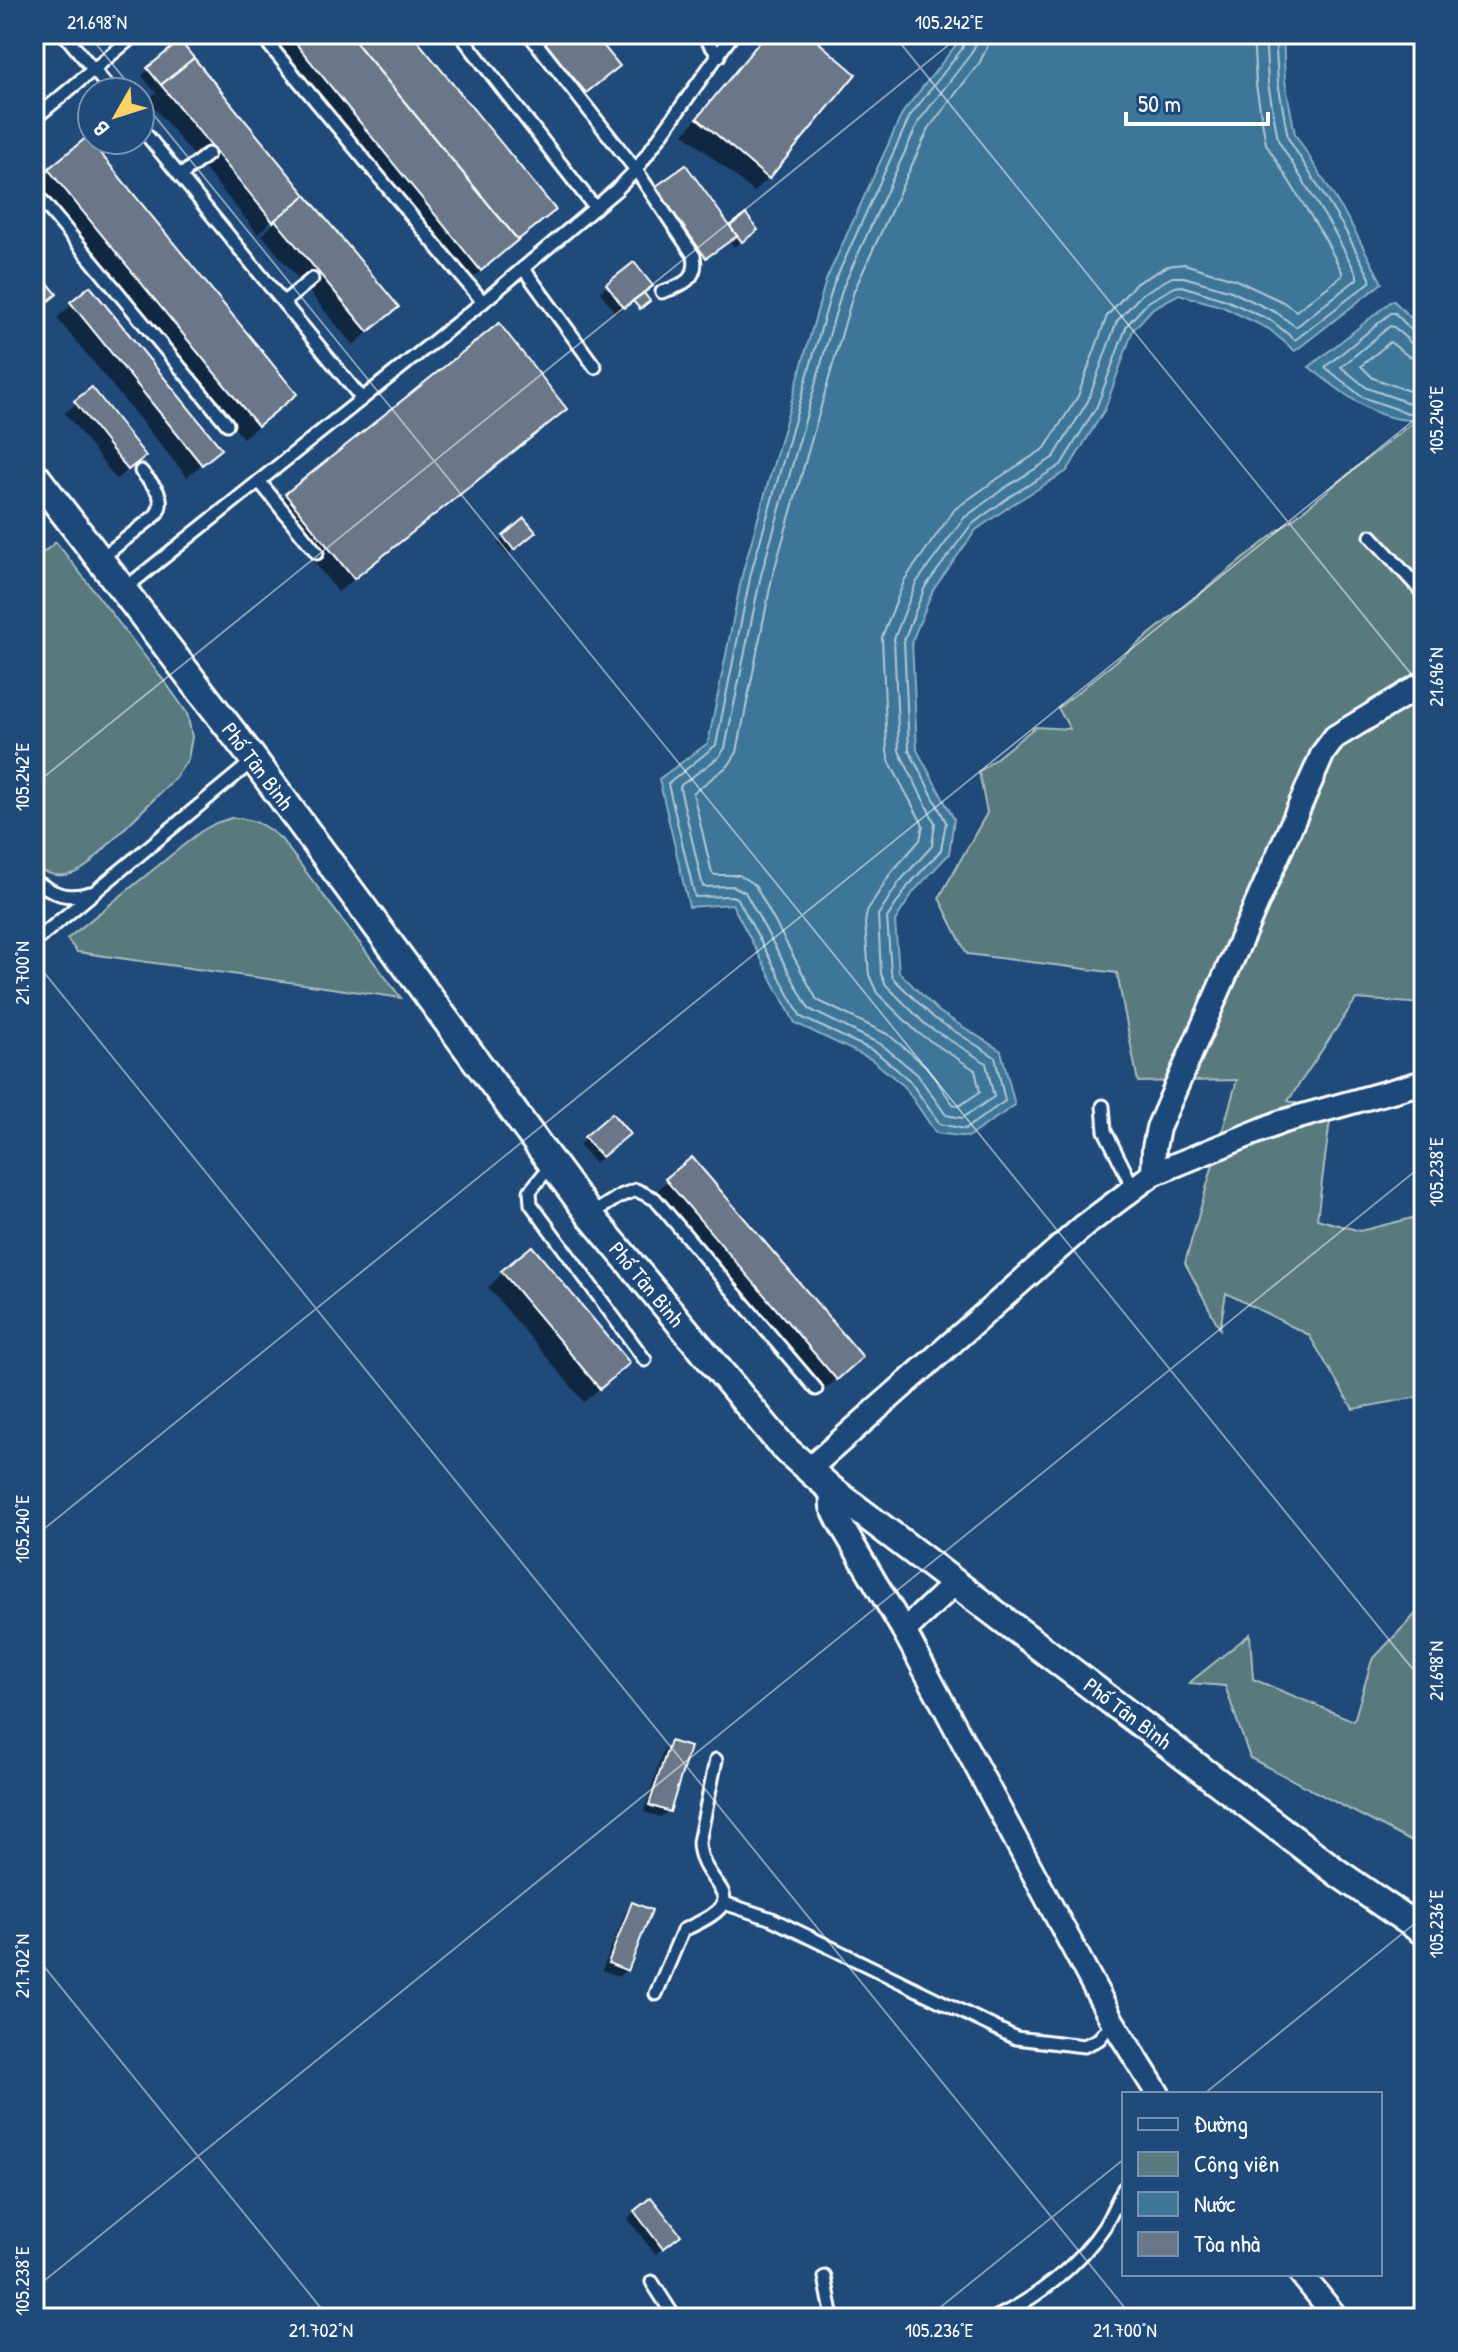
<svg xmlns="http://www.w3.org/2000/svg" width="1458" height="2352" font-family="'Patrick Hand',sans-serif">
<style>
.green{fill:#58797e;stroke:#acbcbe;stroke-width:2}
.water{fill:#3e7699;stroke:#8badc2;stroke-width:2}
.shadow{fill:#0007}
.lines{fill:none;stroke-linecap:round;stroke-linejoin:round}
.shore{stroke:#b2c8d6;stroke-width:2}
.building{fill:#6a7789;stroke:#fff;stroke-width:2}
.service-casing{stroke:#fff;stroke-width:17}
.minor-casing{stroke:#fff;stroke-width:28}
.tertiary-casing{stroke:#fff;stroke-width:32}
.service{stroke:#1f4a7a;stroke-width:11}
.minor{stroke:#1f4a7a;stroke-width:22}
.tertiary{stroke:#1f4a7a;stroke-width:26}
.ticks{fill:none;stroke:#fff;stroke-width:2;stroke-opacity:0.45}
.labels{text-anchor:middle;stroke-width:6;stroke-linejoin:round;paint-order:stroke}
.street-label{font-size:22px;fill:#fff;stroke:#1f4a7a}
.neatline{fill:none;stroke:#fff;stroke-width:3}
.ticks-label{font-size:20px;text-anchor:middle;fill:#fff}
</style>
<rect width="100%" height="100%" fill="#1f4a7a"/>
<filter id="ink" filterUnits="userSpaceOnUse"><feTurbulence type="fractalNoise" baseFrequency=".0125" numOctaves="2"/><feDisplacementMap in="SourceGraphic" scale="16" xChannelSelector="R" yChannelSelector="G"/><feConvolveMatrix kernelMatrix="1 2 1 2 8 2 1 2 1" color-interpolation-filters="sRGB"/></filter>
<g filter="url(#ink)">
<g class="green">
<path d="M 1424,413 L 1424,1004 L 1356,999 L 1288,1101 L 1331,1113 L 1317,1219 L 1360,1231 L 1424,1215 L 1424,1396 L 1353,1409 L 1309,1335 L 1226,1293 L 1220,1329 L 1185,1263 L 1237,1080 L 1138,1082 L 1117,973 L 967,954 L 939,898 L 987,813 L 979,772 L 1035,727 L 1070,729 L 1058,708 Z"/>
<path d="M 56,542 L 168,686 L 187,713 L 192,737 L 188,759 L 175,778 L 88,865 C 70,879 53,878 34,867 L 34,560 Z"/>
<path d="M 231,818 C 251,817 267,826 281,839 L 401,998 L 77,952 L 67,939 L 200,832 L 216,823 Z"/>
<path d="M 1424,1605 L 1424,1848 L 1250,1758 L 1225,1686 L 1189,1683 L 1250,1634 L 1253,1679 L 1354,1721 L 1372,1660 Z"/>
</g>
<g class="water">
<path d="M 961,34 L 1283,34 L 1285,81 L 1295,134 L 1351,224 L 1382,283 L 1295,351 L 1269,329 L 1223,307 L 1179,294 L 1153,308 L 1133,330 L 1105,409 L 1067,471 L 1013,504 L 976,530 L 933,590 L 912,641 L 917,750 L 954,819 L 949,854 L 914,891 L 895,921 L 899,972 L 938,1011 L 1001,1051 L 1015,1105 L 968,1137 L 936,1133 L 904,1086 L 871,1059 L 795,1023 L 732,904 L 689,907 L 659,779 L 708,743 L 743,571 L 826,280 L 903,112 L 956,45 Z"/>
<path d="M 1393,300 L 1424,331 L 1424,419 C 1380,427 1342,392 1309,367 Z"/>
</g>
<g class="shadow">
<path d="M 262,34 L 410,34 L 554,210 L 539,224 L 466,283 Z"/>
<path d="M 523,34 L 591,34 L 607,76 L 574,102 L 520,37 Z"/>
<path d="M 766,34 L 806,34 L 768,178 L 754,192 L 684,134 Z"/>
<path d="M 34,64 L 41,72 L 34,79 Z"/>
<path d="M 148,69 L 396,307 L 382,321 L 353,345 L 262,235 L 281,216 L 279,213 L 258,234 L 148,100 L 156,93 L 142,76 Z"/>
<path d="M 50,170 L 280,408 L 243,438 L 36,185 Z"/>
<path d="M 656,189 L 729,228 L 746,216 L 756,230 L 734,247 L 730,241 L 695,267 L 646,199 Z"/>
<path d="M 634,265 L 630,303 L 616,313 L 600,292 Z"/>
<path d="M 89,289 L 219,449 L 187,477 L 57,318 Z"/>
<path d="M 92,390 L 133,466 L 116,479 L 65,413 Z"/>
<path d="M 564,409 L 550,423 L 338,592 L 272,509 L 286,495 Z"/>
<path d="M 505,537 L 527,538 L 507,555 L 498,544 Z"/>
<path d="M 586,1138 L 621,1140 L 595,1163 L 579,1145 Z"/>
<path d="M 667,1181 L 846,1371 L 822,1392 L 653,1195 Z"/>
<path d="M 531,1248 L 628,1363 L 584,1402 L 488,1287 Z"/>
<path d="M 670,1743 L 668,1811 L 661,1817 L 644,1812 L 663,1750 Z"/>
<path d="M 632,1904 L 626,1970 L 619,1976 L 602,1970 L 626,1911 Z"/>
<path d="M 635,2212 L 671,2242 L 655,2254 L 628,2219 Z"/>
</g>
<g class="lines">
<g class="shore">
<path d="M 967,34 L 962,49 L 910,116 L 834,283 L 751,573 L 716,745 L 668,784 L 695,897 L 732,896 L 738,899 L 801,1017 L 876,1052 L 909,1080 L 940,1124 L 965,1129 L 1005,1101 L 995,1057 L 934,1018 L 893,978 L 891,972 L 887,918 L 908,886 L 941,850 L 946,822 L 909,750 L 904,640 L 925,587 L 971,525 L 1009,497 L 1061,465 L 1097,406 L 1127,325 L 1148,302 L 1175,287 L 1182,286 L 1226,300 L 1272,321 L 1295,340 L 1370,282 L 1370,278 L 1344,228 L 1288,138 L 1278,82 L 1275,34"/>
<path d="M 977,34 L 977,42 L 970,55 L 919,121 L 843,287 L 761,575 L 725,748 L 719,757 L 681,785 L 680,788 L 703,887 L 733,886 L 745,892 L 809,1009 L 882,1045 L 917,1074 L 946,1115 L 962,1118 L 994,1097 L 986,1063 L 926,1025 L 886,985 L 881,974 L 878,915 L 900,881 L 932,846 L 935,823 L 899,751 L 894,639 L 916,583 L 964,518 L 1003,489 L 1054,457 L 1088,401 L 1117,321 L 1142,294 L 1172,277 L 1184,277 L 1231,291 L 1277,313 L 1296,327 L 1357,279 L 1357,275 L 1335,233 L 1278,140 L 1268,83 L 1265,34"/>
<path d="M 989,34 L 988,45 L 980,62 L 929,128 L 854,291 L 772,578 L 737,752 L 729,765 L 693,793 L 712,873 L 715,875 L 739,875 L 755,885 L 817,1000 L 889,1035 L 926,1066 L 953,1104 L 959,1106 L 980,1092 L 975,1070 L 918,1033 L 877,993 L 869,975 L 865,923 L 867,911 L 890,874 L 920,840 L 923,825 L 890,763 L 887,752 L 882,637 L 905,579 L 955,509 L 997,479 L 1045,448 L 1078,396 L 1107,316 L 1135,284 L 1168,266 L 1184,264 L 1234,279 L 1283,302 L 1296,311 L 1342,276 L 1342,272 L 1325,239 L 1266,144 L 1256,85 L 1253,34"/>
<path d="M 1424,336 L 1416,335 L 1395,313 L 1391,313 L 1325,367 L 1362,397 L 1408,413 L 1424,411"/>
<path d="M 1424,346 L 1412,344 L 1394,327 L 1390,326 L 1341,367 L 1367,388 L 1409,403 L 1424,401"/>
<path d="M 1424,359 L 1408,356 L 1390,342 L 1361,366 L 1373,378 L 1409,391 L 1424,389"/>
</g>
</g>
<g class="building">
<path d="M 288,34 L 349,34 L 518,240 L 481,271 Z"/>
<path d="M 349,34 L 412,34 L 556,210 L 518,240 Z"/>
<path d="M 537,34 L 594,34 L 620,66 L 586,93 Z"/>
<path d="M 766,34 L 809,34 L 856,74 L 769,179 L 697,118 Z"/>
<path d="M 180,41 L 194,58 L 161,85 L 147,68 Z"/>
<path d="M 194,58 L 306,195 L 273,222 L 161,85 Z"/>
<path d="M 87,137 L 297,394 L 258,426 L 48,169 Z"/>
<path d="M 686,165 L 737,236 L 706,258 L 655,187 Z"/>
<path d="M 306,195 L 399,307 L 368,332 L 275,220 Z"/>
<path d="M 746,214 L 758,230 L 742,242 L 730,226 Z"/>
<path d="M 634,262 L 653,286 L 624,308 L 606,284 Z"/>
<path d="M 42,276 L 57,294 L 34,313 L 34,283 Z"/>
<path d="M 90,286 L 222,449 L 202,465 L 70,302 Z"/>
<path d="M 644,293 L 650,301 L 640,309 L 633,301 Z"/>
<path d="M 499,323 L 567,409 L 354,579 L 285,494 Z"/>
<path d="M 92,387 L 146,456 L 128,470 L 74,401 Z"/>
<path d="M 524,518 L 536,532 L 514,550 L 503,536 Z"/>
<path d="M 612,1113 L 630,1134 L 602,1157 L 584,1137 Z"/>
<path d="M 692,1157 L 863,1357 L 837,1380 L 665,1179 Z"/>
<path d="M 532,1246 L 630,1363 L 600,1389 L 501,1271 Z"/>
<path d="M 670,1741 L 690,1747 L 670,1812 L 649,1805 Z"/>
<path d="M 632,1902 L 652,1910 L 628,1971 L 608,1963 Z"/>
<path d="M 651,2197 L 681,2235 L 663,2249 L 634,2211 Z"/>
</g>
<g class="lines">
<g class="service-casing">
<g id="service">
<path d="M 64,34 L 112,92"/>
<path d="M 260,34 L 483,302"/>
<path d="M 460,34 L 595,208"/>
<path d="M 529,34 L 636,170 L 694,256 C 699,279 681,286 662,292"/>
<path d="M 702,34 L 719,56"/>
<path d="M 34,119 L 136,34"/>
<path d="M 140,127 L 362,399"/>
<path d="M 180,176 L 208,154"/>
<path d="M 34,191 L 227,424"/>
<path d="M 523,268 L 595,367"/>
<path d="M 284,302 L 312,279"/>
<path d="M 259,481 L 317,553"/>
<path d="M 1371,536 L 1424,594"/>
<path d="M 100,559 L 156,515 C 168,496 153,486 141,471"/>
<path d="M 123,590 L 483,302 L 616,190 L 636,170 L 733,34"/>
<path d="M 34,880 C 55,894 65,900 90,893"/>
<path d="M 34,942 L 254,760"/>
<path d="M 1103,1106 L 1105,1131 L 1134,1189"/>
<path d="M 551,1165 L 530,1191 L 531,1204 L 645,1360"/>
<path d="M 590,1215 L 620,1196 L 636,1190 L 655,1199 L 816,1389"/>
<path d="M 724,1903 L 772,1919 L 1016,2038 L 1084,2046 L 1099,2039 L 1113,2022"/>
<path d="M 656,1994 L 683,1930 C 764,1895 700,1890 699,1842 L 716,1760"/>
<path d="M 825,2277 L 833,2318"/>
<path d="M 652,2282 L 675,2318"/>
<path d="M 995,2318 C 1037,2298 1078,2266 1104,2227 C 1112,2214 1117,2200 1124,2188"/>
</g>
</g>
<g class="minor-casing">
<g id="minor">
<path d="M 1153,1174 L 1154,1148 L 1158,1128 L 1323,753 L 1335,737 L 1424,683"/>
<path d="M 809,1469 L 1084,1226 L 1153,1174 L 1281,1122 L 1424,1082"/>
<path d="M 831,1489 L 832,1507 L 840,1523 L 904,1631 L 1113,2022 L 1158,2094"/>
<path d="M 904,1631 L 955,1583"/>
<path d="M 1301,2274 L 1337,2318"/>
</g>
</g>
<g class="tertiary-casing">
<path id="tertiary" d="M 34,474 L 254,760 L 590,1215 L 783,1447 L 831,1489 L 1338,1873 L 1424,1932"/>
</g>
<use href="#service" class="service"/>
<use href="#minor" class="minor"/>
<use href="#tertiary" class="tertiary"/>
</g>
</g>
<path class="ticks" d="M 88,34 L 135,92M 893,34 L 1424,690M 140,98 L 1424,1683M 34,785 L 962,34M 34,960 L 1133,2318M 34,1537 L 1424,412M 34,1954 L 329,2318M 1204,2094 L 1424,1916M 34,2289 L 1424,1164M 927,2318 L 1124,2159"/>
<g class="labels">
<g class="street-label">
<text transform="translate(258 766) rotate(53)" y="8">Phố Tân Bình</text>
<text transform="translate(647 1284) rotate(50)" y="8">Phố Tân Bình</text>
<text transform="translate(1128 1713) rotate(37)" y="8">Phố Tân Bình</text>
</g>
</g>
<rect width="1458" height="2352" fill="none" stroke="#1f4a7a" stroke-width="88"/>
<rect x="1122" y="2092" width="260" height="184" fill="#1f4a7a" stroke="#7992af" stroke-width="2"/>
<rect x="1138" y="2118" width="40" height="12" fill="#1f4a7a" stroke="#7992af" stroke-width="2"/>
<text x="1194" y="2132" font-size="24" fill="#ffffff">Đường</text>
<rect x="1138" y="2152" width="40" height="24" fill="#58797e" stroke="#7992af" stroke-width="2"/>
<text x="1194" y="2172" font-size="24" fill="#ffffff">Công viên</text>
<rect x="1138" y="2192" width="40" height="24" fill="#3e7699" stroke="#7992af" stroke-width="2"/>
<text x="1194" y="2212" font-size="24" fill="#ffffff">Nước</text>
<rect x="1138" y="2232" width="40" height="24" fill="#6a7789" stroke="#7992af" stroke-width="2"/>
<text x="1194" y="2252" font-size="24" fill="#ffffff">Tòa nhà</text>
<g transform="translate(116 116) rotate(231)"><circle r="38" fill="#1f4a7a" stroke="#7992af" stroke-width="2"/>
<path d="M0-6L14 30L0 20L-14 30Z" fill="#ffd166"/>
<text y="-12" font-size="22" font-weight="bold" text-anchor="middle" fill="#ffffff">B</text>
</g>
<path d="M1126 112v12h142v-12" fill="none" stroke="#ffffff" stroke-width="4"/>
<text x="1138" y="112" font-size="24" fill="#ffffff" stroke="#1f4a7a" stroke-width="6" paint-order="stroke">50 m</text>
<rect x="44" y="44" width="1370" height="2264" class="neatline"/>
<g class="ticks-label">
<text x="97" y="29">21.698°N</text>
<text x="949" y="29">105.242°E</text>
<text transform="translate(1436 420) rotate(-90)" y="7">105.240°E</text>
<text transform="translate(1436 677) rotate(-90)" y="7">21.696°N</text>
<text transform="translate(22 777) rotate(-90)" y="7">105.242°E</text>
<text transform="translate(22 973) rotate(-90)" y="7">21.700°N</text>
<text transform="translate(1436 1172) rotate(-90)" y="7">105.238°E</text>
<text transform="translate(22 1529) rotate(-90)" y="7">105.240°E</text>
<text transform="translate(1436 1671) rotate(-90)" y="7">21.698°N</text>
<text transform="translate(1436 1924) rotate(-90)" y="7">105.236°E</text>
<text transform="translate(22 1966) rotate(-90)" y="7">21.702°N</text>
<text transform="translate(22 2281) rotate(-90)" y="7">105.238°E</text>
<text x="321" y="2337">21.702°N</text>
<text x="939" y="2337">105.236°E</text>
<text x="1125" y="2337">21.700°N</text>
</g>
</svg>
